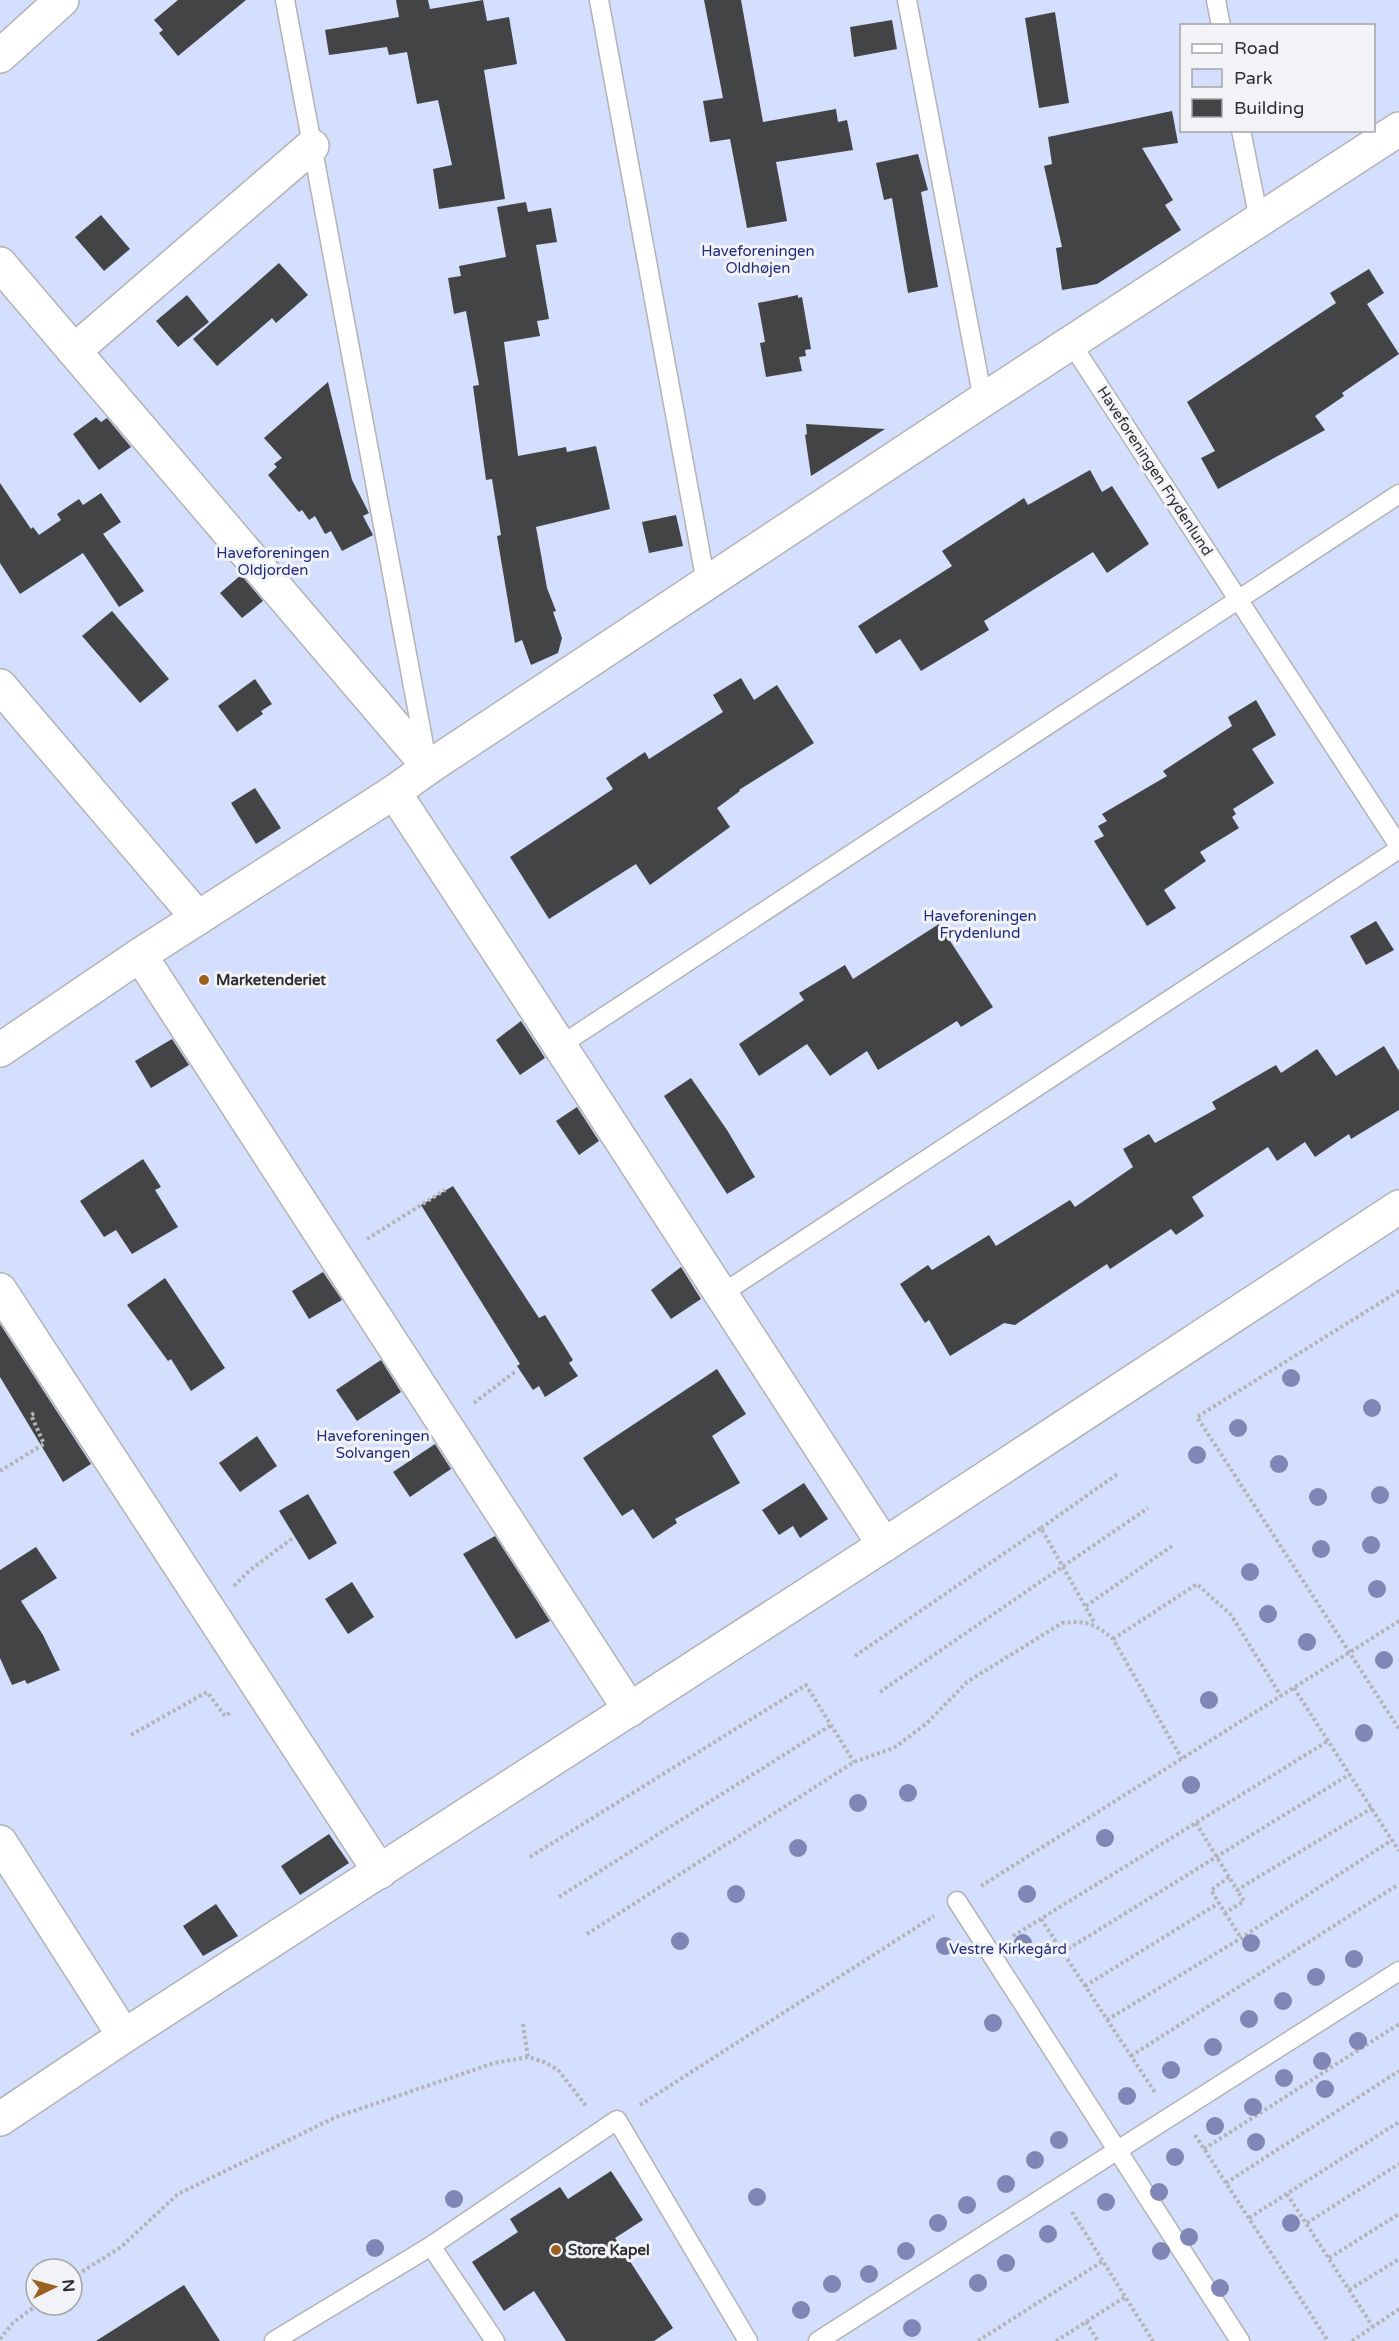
<svg xmlns="http://www.w3.org/2000/svg" width="1399" height="2341" font-family="'Varela Round',sans-serif">
<style>
.green{fill:#d4defd;fill-rule:evenodd}
.building{fill:#434446}
.lines{fill:none;stroke-linecap:round;stroke-linejoin:round}
.lane-casing{stroke:#b2b3b6;stroke-width:21}
.street-casing{stroke:#b2b3b6;stroke-width:36}
.path{stroke:#b3b4b6;stroke-width:4;stroke-dasharray:3 3;stroke-linecap:butt}
.lane{stroke:#fff;stroke-width:18}
.street{stroke:#fff;stroke-width:33}
.tree{fill:#8086b5}
.poi-dot{fill:#9d6023;stroke:#f2f3f6;stroke-width:2}
.labels{text-anchor:middle;stroke-width:6;stroke-linejoin:round;paint-order:stroke}
.park-label{font-size:15px;fill:#222c7f;stroke:#f2f3f6}
.street-label{font-size:15px;fill:#2e2f30;stroke:#f2f3f6}
.poi-label{font-size:15px;font-weight:bold;fill:#2e2f30;stroke:#f2f3f6;text-anchor:start}
</style>
<rect width="100%" height="100%" fill="#f2f3f6"/>
<path class="green" d="M 0,0 L 1399,0 L 1399,2341 L 0,2341 ZM 1182,26 L 1374,26 L 1374,130 L 1182,130 ZM 36,2269 L 72,2269 L 72,2305 L 36,2305 Z"/>
<g class="building">
<path d="M 178,0 L 246,0 L 178,56 L 159,33 L 163,30 L 154,20 Z"/>
<path d="M 396,0 L 428,0 L 430,9 L 483,0 L 487,21 L 509,17 L 517,64 L 484,70 L 505,199 L 439,209 L 433,169 L 452,165 L 438,100 L 417,104 L 407,52 L 389,55 L 387,47 L 329,55 L 325,30 L 399,17 Z"/>
<path d="M 704,0 L 741,0 L 763,122 L 836,109 L 838,122 L 847,120 L 853,150 L 776,162 L 787,221 L 747,228 L 730,139 L 710,142 L 703,101 L 723,98 Z"/>
<path d="M 1055,12 L 1069,103 L 1039,108 L 1025,18 Z"/>
<path d="M 892,20 L 897,49 L 854,57 L 850,27 Z"/>
<path d="M 1172,111 L 1178,143 L 1142,148 L 1173,200 L 1165,205 L 1181,230 L 1097,284 L 1062,290 L 1056,248 L 1062,247 L 1044,166 L 1052,164 L 1048,137 Z"/>
<path d="M 918,154 L 928,190 L 921,192 L 938,287 L 908,293 L 892,198 L 884,200 L 876,163 Z"/>
<path d="M 526,202 L 528,212 L 551,208 L 557,242 L 536,245 L 549,319 L 537,321 L 540,336 L 504,342 L 518,456 L 566,447 L 567,452 L 596,446 L 610,509 L 536,527 L 547,588 L 556,611 L 553,612 L 562,638 L 558,653 L 531,665 L 522,640 L 515,643 L 497,536 L 501,535 L 492,479 L 486,480 L 473,386 L 479,385 L 466,311 L 454,314 L 448,278 L 461,276 L 459,266 L 506,257 L 497,207 Z"/>
<path d="M 101,215 L 130,249 L 104,271 L 75,237 Z"/>
<path d="M 279,263 L 308,295 L 276,323 L 272,318 L 217,366 L 193,339 Z"/>
<path d="M 1369,269 L 1384,293 L 1367,304 L 1399,354 L 1342,393 L 1344,396 L 1315,416 L 1325,430 L 1218,489 L 1201,458 L 1215,451 L 1187,402 L 1336,303 L 1330,293 Z"/>
<path d="M 187,295 L 209,322 L 178,347 L 156,321 Z"/>
<path d="M 798,295 L 798,298 L 802,297 L 811,349 L 805,350 L 806,356 L 799,357 L 802,371 L 766,377 L 760,343 L 765,342 L 758,303 Z"/>
<path d="M 328,382 L 352,480 L 369,513 L 363,516 L 373,535 L 342,551 L 331,531 L 325,534 L 315,516 L 309,520 L 302,510 L 299,512 L 268,475 L 277,467 L 274,464 L 282,458 L 264,438 Z"/>
<path d="M 96,417 L 101,422 L 107,418 L 131,447 L 99,470 L 73,434 Z"/>
<path d="M 806,424 L 885,429 L 811,476 L 805,435 L 807,434 Z"/>
<path d="M 1090,470 L 1102,492 L 1112,486 L 1149,544 L 1107,573 L 1093,552 L 984,621 L 989,630 L 921,671 L 900,639 L 876,654 L 858,626 L 952,566 L 942,551 L 1024,498 L 1028,505 Z"/>
<path d="M 0,483 L 31,529 L 33,527 L 39,535 L 61,520 L 57,514 L 79,499 L 83,505 L 101,493 L 121,522 L 103,534 L 144,591 L 119,607 L 83,553 L 20,594 L 0,563 Z"/>
<path d="M 676,515 L 683,546 L 649,553 L 642,522 Z"/>
<path d="M 241,575 L 263,601 L 242,618 L 220,593 Z"/>
<path d="M 112,611 L 169,679 L 140,703 L 82,636 Z"/>
<path d="M 741,678 L 754,700 L 777,685 L 814,743 L 739,790 L 740,791 L 717,808 L 730,827 L 650,885 L 636,864 L 549,919 L 510,857 L 613,789 L 606,778 L 645,752 L 649,759 L 723,712 L 713,695 Z"/>
<path d="M 255,679 L 272,704 L 261,711 L 263,714 L 237,732 L 218,706 Z"/>
<path d="M 1256,700 L 1276,735 L 1252,749 L 1274,783 L 1233,809 L 1236,814 L 1232,817 L 1239,828 L 1200,852 L 1206,861 L 1164,890 L 1176,908 L 1147,926 L 1094,841 L 1104,836 L 1098,826 L 1107,821 L 1102,814 L 1167,776 L 1163,771 L 1232,726 L 1228,717 Z"/>
<path d="M 255,788 L 281,828 L 256,844 L 231,803 Z"/>
<path d="M 1376,921 L 1394,950 L 1366,965 L 1350,936 Z"/>
<path d="M 939,924 L 993,1007 L 961,1027 L 957,1021 L 878,1070 L 867,1051 L 830,1076 L 807,1044 L 759,1076 L 739,1044 L 804,1000 L 799,993 L 845,965 L 853,979 Z"/>
<path d="M 521,1021 L 545,1058 L 520,1075 L 496,1040 Z"/>
<path d="M 172,1039 L 189,1065 L 151,1088 L 135,1061 Z"/>
<path d="M 1384,1046 L 1399,1071 L 1399,1110 L 1351,1139 L 1349,1134 L 1315,1157 L 1305,1142 L 1277,1161 L 1268,1147 L 1192,1197 L 1204,1216 L 1176,1235 L 1171,1229 L 1110,1269 L 1107,1264 L 1015,1325 L 1004,1323 L 950,1356 L 929,1320 L 925,1323 L 900,1284 L 928,1265 L 932,1270 L 989,1235 L 996,1246 L 1070,1200 L 1075,1207 L 1133,1167 L 1123,1149 L 1149,1134 L 1155,1143 L 1216,1109 L 1212,1102 L 1276,1065 L 1281,1073 L 1317,1049 L 1336,1076 Z"/>
<path d="M 691,1078 L 727,1130 L 755,1177 L 727,1194 L 664,1096 Z"/>
<path d="M 577,1107 L 599,1141 L 579,1155 L 556,1121 Z"/>
<path d="M 143,1159 L 161,1187 L 155,1190 L 178,1227 L 132,1254 L 116,1230 L 104,1237 L 80,1201 Z"/>
<path d="M 453,1186 L 539,1318 L 545,1315 L 573,1360 L 569,1363 L 578,1376 L 545,1397 L 539,1386 L 533,1390 L 517,1366 L 520,1364 L 421,1205 Z"/>
<path d="M 681,1267 L 701,1299 L 671,1319 L 651,1290 Z"/>
<path d="M 323,1272 L 342,1300 L 309,1319 L 292,1291 Z"/>
<path d="M 165,1278 L 225,1368 L 191,1391 L 171,1359 L 168,1361 L 127,1305 Z"/>
<path d="M 0,1324 L 91,1464 L 63,1482 L 0,1377 Z"/>
<path d="M 381,1360 L 401,1392 L 357,1421 L 336,1390 Z"/>
<path d="M 717,1369 L 746,1414 L 712,1436 L 740,1483 L 675,1519 L 677,1523 L 653,1539 L 633,1509 L 622,1516 L 583,1458 Z"/>
<path d="M 257,1436 L 277,1466 L 240,1492 L 219,1463 Z"/>
<path d="M 435,1444 L 451,1469 L 410,1497 L 393,1472 Z"/>
<path d="M 804,1483 L 828,1519 L 800,1538 L 793,1526 L 779,1535 L 762,1510 Z"/>
<path d="M 308,1494 L 337,1543 L 309,1560 L 279,1511 Z"/>
<path d="M 495,1536 L 550,1621 L 516,1639 L 463,1554 Z"/>
<path d="M 36,1547 L 57,1578 L 21,1601 L 43,1635 L 60,1670 L 27,1684 L 25,1680 L 12,1685 L 0,1658 L 0,1570 Z"/>
<path d="M 352,1582 L 374,1617 L 348,1634 L 325,1599 Z"/>
<path d="M 329,1834 L 349,1863 L 300,1895 L 281,1866 Z"/>
<path d="M 216,1904 L 238,1936 L 203,1956 L 183,1926 Z"/>
<path d="M 611,2171 L 643,2220 L 615,2238 L 673,2328 L 654,2341 L 566,2341 L 534,2291 L 504,2311 L 472,2262 L 518,2232 L 510,2219 L 560,2187 L 568,2199 Z"/>
<path d="M 184,2285 L 220,2341 L 96,2341 Z"/>
</g>
<g class="lines">
<g class="lane-casing">
<g id="lane">
<path d="M 285,0 L 426,756"/>
<path d="M 599,0 L 706,583"/>
<path d="M 907,0 L 983,400"/>
<path d="M 1216,0 L 1221,26"/>
<path d="M 1241,130 L 1259,220"/>
<path d="M 1071,343 L 1399,846"/>
<path d="M 561,1045 L 1399,494"/>
<path d="M 720,1295 L 1399,849"/>
<path d="M 957,1901 L 1240,2341"/>
<path d="M 431,2246 L 495,2341"/>
<path d="M 274,2341 L 431,2246 L 617,2120 L 748,2341"/>
<path d="M 818,2341 L 1399,1971"/>
</g>
</g>
<g class="street-casing">
<g id="street">
<path d="M 0,56 L 62,0"/>
<path d="M 0,264 L 429,767"/>
<path d="M 74,351 L 312,146"/>
<path d="M 0,686 L 198,918"/>
<path d="M 394,792 C 559,1042 720,1295 884,1545"/>
<path d="M 140,955 L 630,1710"/>
<path d="M 0,1050 L 140,955 L 394,792 L 429,767 L 983,400 L 1399,129"/>
<path d="M 0,1290 L 380,1872"/>
<path d="M 0,1842 L 124,2036"/>
<path d="M 0,2119 L 124,2036 L 884,1545 L 1399,1207"/>
</g>
</g>
<g class="path">
<path d="M 367,1239 L 445,1190"/>
<path d="M 1399,1291 L 1197,1417 L 1399,1729"/>
<path d="M 474,1403 L 516,1371"/>
<path d="M 0,1471 L 44,1444 L 31,1415 L 36,1412"/>
<path d="M 1041,1528 L 1119,1473"/>
<path d="M 234,1586 L 250,1570 L 294,1537"/>
<path d="M 1086,1606 L 1172,1546"/>
<path d="M 1113,1639 L 1197,1584 L 1231,1615 L 1281,1696"/>
<path d="M 855,1656 L 1041,1528 L 1095,1624"/>
<path d="M 1294,1688 L 1399,1851"/>
<path d="M 880,1692 L 1148,1508"/>
<path d="M 131,1735 L 207,1692 L 225,1716 L 231,1712"/>
<path d="M 1196,1823 L 1237,1890 L 1372,1808"/>
<path d="M 530,1857 L 806,1685 L 854,1762"/>
<path d="M 1229,1877 L 1211,1890 L 1225,1913 L 1244,1901 L 1237,1890"/>
<path d="M 981,1886 L 1399,1621"/>
<path d="M 559,1897 L 831,1725"/>
<path d="M 1225,1913 L 1241,1938"/>
<path d="M 1041,1919 L 1156,2094"/>
<path d="M 587,1934 L 854,1762 L 894,1748 L 927,1723 L 967,1682 L 1062,1623 C 1086,1620 1095,1624 1113,1639 L 1182,1759"/>
<path d="M 1013,1936 L 1328,1741"/>
<path d="M 1063,1952 L 1350,1774"/>
<path d="M 1085,1986 L 1219,1903"/>
<path d="M 1107,2020 L 1241,1938 L 1392,1840"/>
<path d="M 523,2024 L 528,2057"/>
<path d="M 1131,2056 L 1399,1884"/>
<path d="M 640,2105 L 934,1916"/>
<path d="M 1195,2135 L 1328,2341"/>
<path d="M 1204,2149 L 1399,2024"/>
<path d="M 1226,2183 L 1399,2071"/>
<path d="M 1287,2194 L 1373,2327"/>
<path d="M 1072,2212 L 1153,2341"/>
<path d="M 1249,2218 L 1399,2122"/>
<path d="M 1307,2223 L 1399,2164"/>
<path d="M 1329,2258 L 1399,2214"/>
<path d="M 72,2278 L 121,2247 L 178,2194 L 336,2117 L 494,2063 L 528,2057 L 544,2062 L 558,2070 L 587,2107"/>
<path d="M 1349,2290 L 1399,2259"/>
<path d="M 1086,2322 L 1098,2341"/>
<path d="M 0,2339 L 13,2323 L 37,2305"/>
<path d="M 978,2341 L 1103,2261"/>
<path d="M 1056,2341 L 1125,2297"/>
<path d="M 1352,2341 L 1399,2309"/>
</g>
<use href="#lane" class="lane"/>
<use href="#street" class="street"/>
</g>
<g class="tree">
<circle cx="1291" cy="1378" r="9"/>
<circle cx="1372" cy="1408" r="9"/>
<circle cx="1238" cy="1428" r="9"/>
<circle cx="1197" cy="1455" r="9"/>
<circle cx="1279" cy="1464" r="9"/>
<circle cx="1380" cy="1495" r="9"/>
<circle cx="1318" cy="1497" r="9"/>
<circle cx="1371" cy="1545" r="9"/>
<circle cx="1321" cy="1549" r="9"/>
<circle cx="1250" cy="1572" r="9"/>
<circle cx="1377" cy="1589" r="9"/>
<circle cx="1268" cy="1614" r="9"/>
<circle cx="1307" cy="1642" r="9"/>
<circle cx="1384" cy="1660" r="9"/>
<circle cx="1209" cy="1700" r="9"/>
<circle cx="1364" cy="1733" r="9"/>
<circle cx="1191" cy="1785" r="9"/>
<circle cx="908" cy="1793" r="9"/>
<circle cx="858" cy="1803" r="9"/>
<circle cx="1105" cy="1838" r="9"/>
<circle cx="798" cy="1848" r="9"/>
<circle cx="736" cy="1894" r="9"/>
<circle cx="1027" cy="1894" r="9"/>
<circle cx="680" cy="1941" r="9"/>
<circle cx="1023" cy="1943" r="9"/>
<circle cx="1251" cy="1943" r="9"/>
<circle cx="945" cy="1946" r="9"/>
<circle cx="1354" cy="1959" r="9"/>
<circle cx="1316" cy="1977" r="9"/>
<circle cx="1283" cy="2001" r="9"/>
<circle cx="1249" cy="2019" r="9"/>
<circle cx="993" cy="2023" r="9"/>
<circle cx="1358" cy="2041" r="9"/>
<circle cx="1213" cy="2047" r="9"/>
<circle cx="1322" cy="2061" r="9"/>
<circle cx="1171" cy="2070" r="9"/>
<circle cx="1284" cy="2078" r="9"/>
<circle cx="1325" cy="2089" r="9"/>
<circle cx="1127" cy="2096" r="9"/>
<circle cx="1253" cy="2107" r="9"/>
<circle cx="1215" cy="2126" r="9"/>
<circle cx="1059" cy="2140" r="9"/>
<circle cx="1256" cy="2142" r="9"/>
<circle cx="1175" cy="2157" r="9"/>
<circle cx="1035" cy="2160" r="9"/>
<circle cx="1006" cy="2184" r="9"/>
<circle cx="1159" cy="2192" r="9"/>
<circle cx="757" cy="2197" r="9"/>
<circle cx="454" cy="2199" r="9"/>
<circle cx="1106" cy="2202" r="9"/>
<circle cx="967" cy="2205" r="9"/>
<circle cx="938" cy="2223" r="9"/>
<circle cx="1291" cy="2223" r="9"/>
<circle cx="1048" cy="2234" r="9"/>
<circle cx="1189" cy="2237" r="9"/>
<circle cx="375" cy="2248" r="9"/>
<circle cx="906" cy="2251" r="9"/>
<circle cx="1161" cy="2251" r="9"/>
<circle cx="1006" cy="2263" r="9"/>
<circle cx="869" cy="2274" r="9"/>
<circle cx="978" cy="2283" r="9"/>
<circle cx="832" cy="2284" r="9"/>
<circle cx="1220" cy="2288" r="9"/>
<circle cx="801" cy="2310" r="9"/>
<circle cx="912" cy="2328" r="9"/>
</g>
<g class="poi-dot">
<circle cx="204" cy="980" r="6"/>
<circle cx="556" cy="2250" r="6"/>
</g>
<g class="labels">
<g class="park-label">
<text x="758" y="256">Haveforeningen<tspan x="758" dy="17">Oldhøjen</tspan></text>
<text x="273" y="558">Haveforeningen<tspan x="273" dy="17">Oldjorden</tspan></text>
<text x="980" y="921">Haveforeningen<tspan x="980" dy="17">Frydenlund</tspan></text>
<text x="373" y="1441">Haveforeningen<tspan x="373" dy="17">Solvangen</tspan></text>
<text x="1008" y="1954">Vestre Kirkegård</text>
</g>
<g class="street-label">
<text transform="translate(1155 471) rotate(57)" y="5">Haveforeningen Frydenlund</text>
</g>
<g class="poi-label">
<text x="216" y="985">Marketenderiet</text>
<text x="568" y="2255">Store Kapel</text>
</g>
</g>
<rect x="1180" y="24" width="195" height="108" fill="#f2f3f6" stroke="#a4a5a7" stroke-width="1.5"/>
<rect x="1192" y="44" width="30" height="9" fill="#ffffff" stroke="#a4a5a7" stroke-width="1.5"/>
<text x="1234" y="54" font-size="18" fill="#2e2f30">Road</text>
<rect x="1192" y="69" width="30" height="18" fill="#d4defd" stroke="#a4a5a7" stroke-width="1.5"/>
<text x="1234" y="84" font-size="18" fill="#2e2f30">Park</text>
<rect x="1192" y="99" width="30" height="18" fill="#434446" stroke="#a4a5a7" stroke-width="1.5"/>
<text x="1234" y="114" font-size="18" fill="#2e2f30">Building</text>
<g transform="translate(54 2287) rotate(85)"><circle r="28" fill="#f2f3f6" stroke="#a4a5a7" stroke-width="1.5"/>
<path d="M0-4.5L10 22L0 15L-10 22Z" fill="#9d6023"/>
<text y="-9" font-size="16" font-weight="bold" text-anchor="middle" fill="#2e2f30">N</text>
</g>
</svg>
